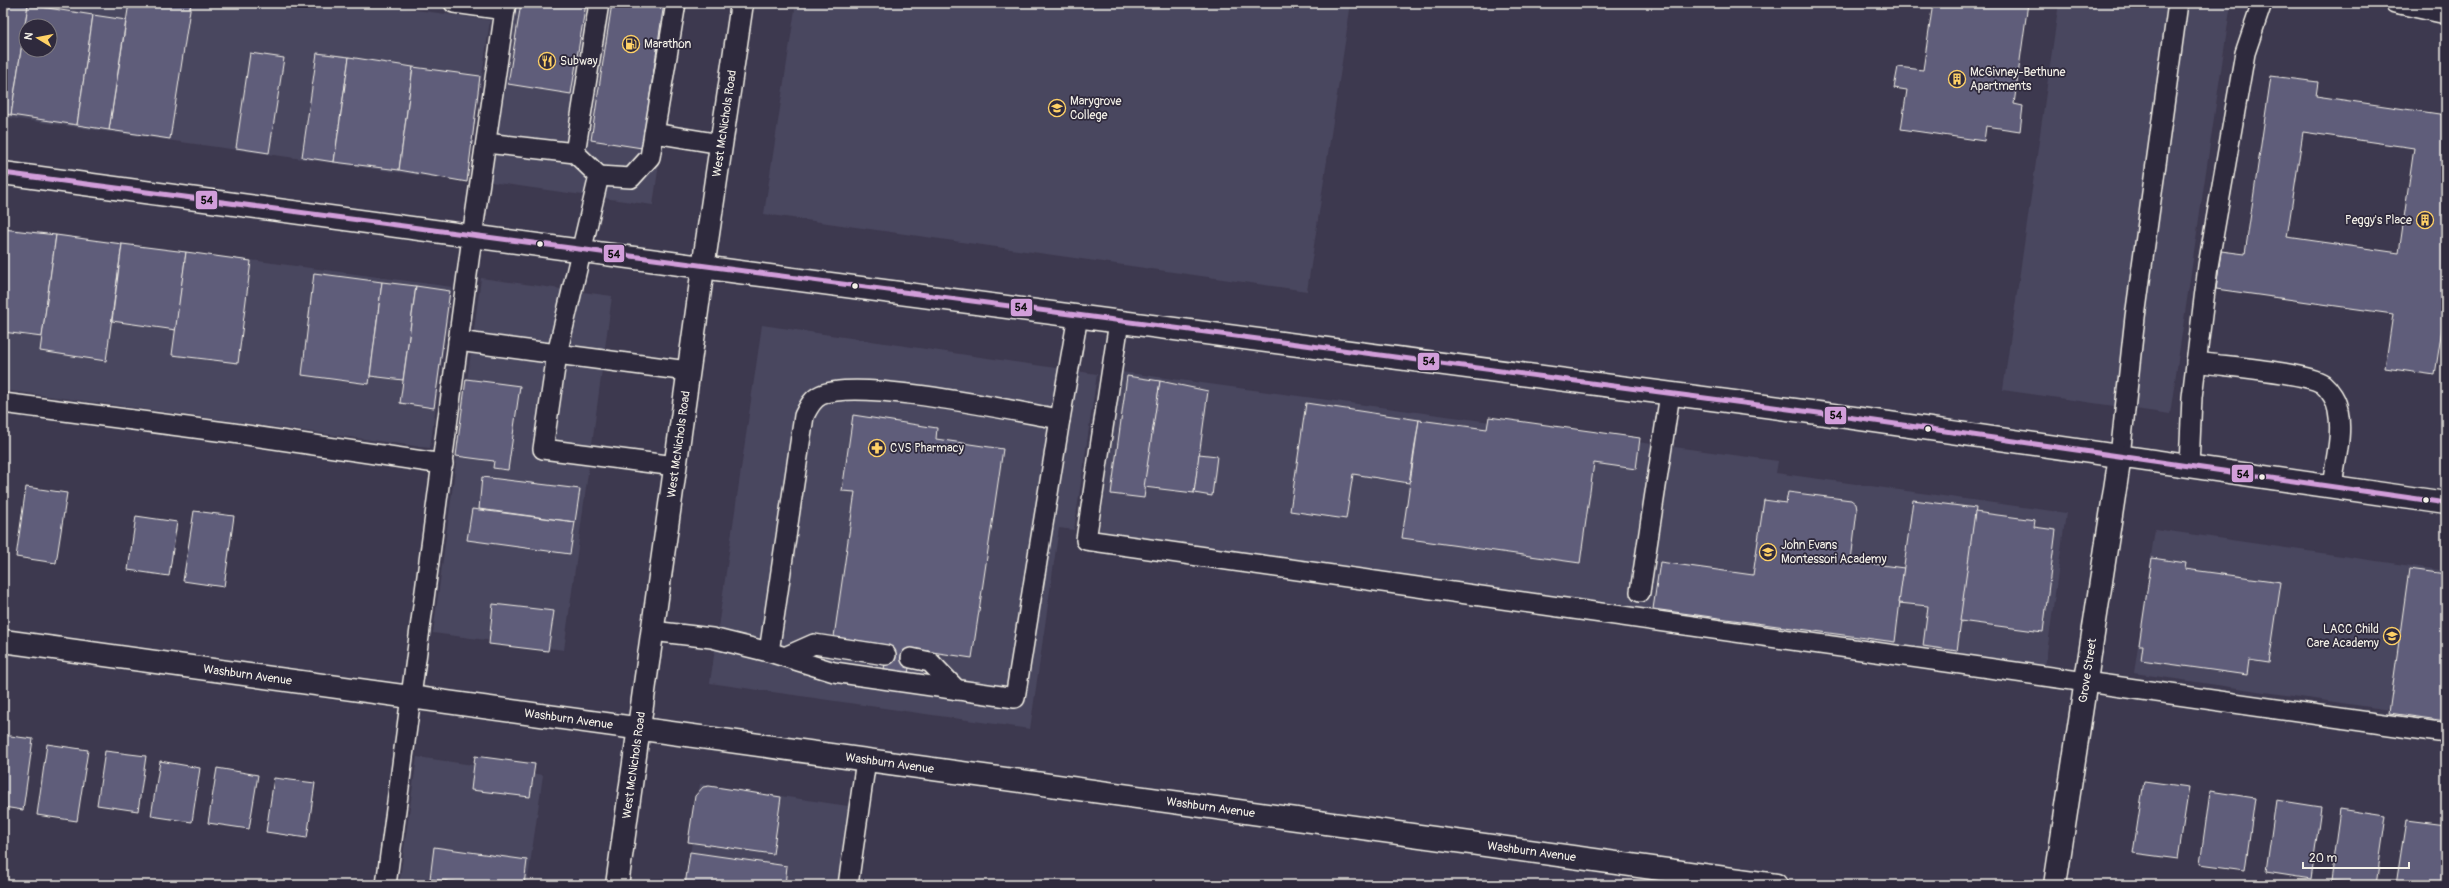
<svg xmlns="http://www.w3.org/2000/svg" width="2449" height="888" font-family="Pangolin,sans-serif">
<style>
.built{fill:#4a475f;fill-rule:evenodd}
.building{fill:#5f5d7a;stroke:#f4f1e8;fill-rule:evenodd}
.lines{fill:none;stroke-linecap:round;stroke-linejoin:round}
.service-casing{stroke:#f4f1e8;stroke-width:22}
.minor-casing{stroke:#f4f1e8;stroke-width:25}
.tertiary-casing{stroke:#f4f1e8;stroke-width:25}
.secondary-casing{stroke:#f4f1e8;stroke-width:25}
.service{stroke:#2f2a3d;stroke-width:19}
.minor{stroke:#2f2a3d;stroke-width:22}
.tertiary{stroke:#2f2a3d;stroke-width:22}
.secondary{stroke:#2f2a3d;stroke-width:22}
.bus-1-casing{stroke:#2f2a3d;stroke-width:8}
.bus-1{stroke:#d29eda;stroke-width:5}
.bus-dot{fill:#f4f1e8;stroke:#2f2a3d;stroke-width:1.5}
.labels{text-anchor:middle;stroke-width:3.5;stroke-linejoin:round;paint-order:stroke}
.poi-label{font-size:12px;fill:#f4f1e8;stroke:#2f2a3d;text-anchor:start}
.street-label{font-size:12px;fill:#f4f1e8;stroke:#2f2a3d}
.line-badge{stroke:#2f2a3d;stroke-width:1.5}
.pale-badge-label{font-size:11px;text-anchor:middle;font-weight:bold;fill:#111}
</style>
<rect width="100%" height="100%" fill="#3d394f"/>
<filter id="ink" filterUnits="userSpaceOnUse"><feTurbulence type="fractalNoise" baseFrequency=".025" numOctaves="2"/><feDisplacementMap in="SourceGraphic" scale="8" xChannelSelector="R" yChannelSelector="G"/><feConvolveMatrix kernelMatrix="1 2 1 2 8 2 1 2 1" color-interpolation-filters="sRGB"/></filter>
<g filter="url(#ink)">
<g class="built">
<path d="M 3,3 L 364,3 L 490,20 L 467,182 L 3,117 ZM 26,26 L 50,26 L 50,50 L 26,50 Z"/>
<path d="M 517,3 L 682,3 L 653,205 L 491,182 Z"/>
<path d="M 796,3 L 1351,3 L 1307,291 L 764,214 Z"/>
<path d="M 2059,3 L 2231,3 L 2170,414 L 2003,390 Z"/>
<path d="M 3,227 L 452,287 L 430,448 L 3,390 Z"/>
<path d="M 481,278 L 612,296 L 564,650 L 433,633 Z"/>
<path d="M 762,325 L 1097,374 L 1074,530 L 1059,528 L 1030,729 L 710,683 Z"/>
<path d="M 1121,372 L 1778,461 L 1776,473 L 2066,513 L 2045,667 L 1620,611 L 1213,548 L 1099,533 Z"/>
<path d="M 2155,529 L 2446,571 L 2446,718 L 2134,673 Z"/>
<path d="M 417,757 L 543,775 L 527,885 L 399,885 Z"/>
<path d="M 700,784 L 848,806 L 837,885 L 686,885 Z"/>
</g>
<g class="building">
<path d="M 3,3 L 28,5 L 11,115 L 3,114 Z"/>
<path d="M 129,3 L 191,3 L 170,139 L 109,130 Z"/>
<path d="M 521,3 L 586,3 L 571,94 L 508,84 Z"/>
<path d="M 612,3 L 664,3 L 642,148 L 591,140 Z"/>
<path d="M 1933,3 L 2028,3 L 2014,104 L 2023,106 L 2020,131 L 1986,126 L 1984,141 L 1901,129 L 1907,90 L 1894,88 L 1898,67 L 1923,70 Z"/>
<path d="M 28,5 L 93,15 L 77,125 L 11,115 ZM 26,26 L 50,26 L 50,50 L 26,50 Z"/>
<path d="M 93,15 L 126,20 L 109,130 L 77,125 Z"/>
<path d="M 250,53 L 284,58 L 269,153 L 236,148 Z"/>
<path d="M 317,53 L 349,57 L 334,162 L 302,157 Z"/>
<path d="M 349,57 L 413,67 L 399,170 L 334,162 Z"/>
<path d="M 413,67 L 480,76 L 467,182 L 399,170 Z"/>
<path d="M 2271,76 L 2318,82 L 2316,96 L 2446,115 L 2446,302 L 2435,375 L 2385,368 L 2393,314 L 2216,289 L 2221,251 L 2245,254 ZM 2303,132 L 2414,148 L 2399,253 L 2287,237 Z"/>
<path d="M 3,229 L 56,235 L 42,337 L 3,332 Z"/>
<path d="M 56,235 L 122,244 L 106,361 L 40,351 Z"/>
<path d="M 122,244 L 186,252 L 176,330 L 112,321 Z"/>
<path d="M 186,252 L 251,261 L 238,363 L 172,355 Z"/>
<path d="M 314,273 L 382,282 L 369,384 L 302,375 Z"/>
<path d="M 382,282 L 416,286 L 403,380 L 370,376 Z"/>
<path d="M 416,286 L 450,291 L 434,408 L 400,403 Z"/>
<path d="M 1127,376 L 1160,381 L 1144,498 L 1111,494 Z"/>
<path d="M 466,379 L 520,386 L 508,470 L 493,468 L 494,461 L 456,456 Z"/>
<path d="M 1160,381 L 1208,391 L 1194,493 L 1144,487 Z"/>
<path d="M 1306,403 L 1419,420 L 1409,483 L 1353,474 L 1346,519 L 1290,511 Z"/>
<path d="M 853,415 L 937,428 L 936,439 L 1003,449 L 972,658 L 912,649 L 908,674 L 884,670 L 887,645 L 834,637 L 855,492 L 842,491 Z"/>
<path d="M 1489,417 L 1640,438 L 1636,469 L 1594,463 L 1580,563 L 1402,538 L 1419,420 L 1487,429 Z"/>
<path d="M 1199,454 L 1217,456 L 1212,496 L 1194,493 Z"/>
<path d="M 482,477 L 580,489 L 575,522 L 479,509 Z"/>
<path d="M 26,487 L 67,493 L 56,563 L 16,557 Z"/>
<path d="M 1788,492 L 1851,500 L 1856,504 L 1857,510 L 1851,561 L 1904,568 L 1895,642 L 1653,609 L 1660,562 L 1753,575 L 1764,500 L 1786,503 Z"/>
<path d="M 1913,500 L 1976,508 L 1957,651 L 1923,646 L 1928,606 L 1899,603 Z"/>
<path d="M 472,509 L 575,522 L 570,554 L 467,540 Z"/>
<path d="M 194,511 L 234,516 L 224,587 L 183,581 Z"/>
<path d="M 1975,512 L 2035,520 L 2034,527 L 2056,530 L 2043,632 L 1960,621 Z"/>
<path d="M 136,516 L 177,522 L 169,576 L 128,570 Z"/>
<path d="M 2152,558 L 2186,563 L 2185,569 L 2281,582 L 2269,663 L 2249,660 L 2247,675 L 2141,660 L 2143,645 L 2139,645 Z"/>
<path d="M 2409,569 L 2446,574 L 2446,721 L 2389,713 Z"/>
<path d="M 493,604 L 554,611 L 548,651 L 489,644 Z"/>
<path d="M 3,735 L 33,739 L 23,810 L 3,807 Z"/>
<path d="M 47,744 L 88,750 L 77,821 L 37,815 Z"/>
<path d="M 105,751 L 146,756 L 138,811 L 97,805 Z"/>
<path d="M 475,756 L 535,764 L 530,797 L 471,790 Z"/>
<path d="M 160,761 L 200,768 L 192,822 L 151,816 Z"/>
<path d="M 217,768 L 258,775 L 249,829 L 208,823 Z"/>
<path d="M 274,778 L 315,783 L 307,838 L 266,832 Z"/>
<path d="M 2144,781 L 2189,787 L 2178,859 L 2133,853 Z"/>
<path d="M 709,786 L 781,797 L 773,854 L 688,842 L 695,796 L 703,787 Z"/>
<path d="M 2210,791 L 2255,798 L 2245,870 L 2200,864 Z"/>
<path d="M 2276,800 L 2321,807 L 2311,879 L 2266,872 Z"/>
<path d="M 2340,809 L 2386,816 L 2376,885 L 2330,881 Z"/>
<path d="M 2406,820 L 2446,825 L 2446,860 L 2442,885 L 2396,885 Z"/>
<path d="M 434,847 L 527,860 L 524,885 L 474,885 L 430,879 Z"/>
<path d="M 690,852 L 787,866 L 785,885 L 685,885 Z"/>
<path d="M 445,881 L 474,885 L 445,885 Z"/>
</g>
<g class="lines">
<g class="service-casing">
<g id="service">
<path d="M 454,3 L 505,10"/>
<path d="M 2395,3 L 2446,14"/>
<path d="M 654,133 L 721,144"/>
<path d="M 486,143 L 575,153 L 599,176 L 557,354 L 688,371"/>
<path d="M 575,153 L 599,3"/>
<path d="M 599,176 L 631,178 L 650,157 L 676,3"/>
<path d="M 1119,322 L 1086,540 L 2446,733"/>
<path d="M 458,341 L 557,354 L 543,449 L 675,466"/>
<path d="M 2196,362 C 2221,366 2306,372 2323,384 C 2330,390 2337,401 2338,410 C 2343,435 2335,461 2332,486"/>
<path d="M 3,403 L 233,433 L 443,464"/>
<path d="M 2120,456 L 2135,317 L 2178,3"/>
<path d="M 2189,466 L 2192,397 L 2208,266 L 2245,53 L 2262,3"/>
<path d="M 1640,592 L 1670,394"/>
<path d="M 652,631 L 712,638 L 769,652 L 804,416 C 808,408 812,399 821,395 C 859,378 1012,411 1060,419 L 1078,316"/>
<path d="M 769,652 L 834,672 L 1015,698 L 1060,419"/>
<path d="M 787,656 L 814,644 L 886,655"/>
<path d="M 911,658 L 930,662 L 957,690"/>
<path d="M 386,885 L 472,237 L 506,3"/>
<path d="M 848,885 L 866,760"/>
</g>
</g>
<g class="minor-casing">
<g id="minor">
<path id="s1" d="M 3,641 L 1776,885"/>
<path id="s2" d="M 2055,885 L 2120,456"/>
</g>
</g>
<g class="tertiary-casing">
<path id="tertiary" d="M 3,173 L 754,274 L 1826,414 L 2446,503"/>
</g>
<g class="secondary-casing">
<g id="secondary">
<path id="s3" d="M 617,885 L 703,268 L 742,3"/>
</g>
</g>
<use href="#service" class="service"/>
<use href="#minor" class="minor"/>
<use href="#tertiary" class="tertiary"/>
<use href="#secondary" class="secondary"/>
<g class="bus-1-casing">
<path id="bus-1" d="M 3,173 L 1826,414 L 2446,503"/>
</g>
<use href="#bus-1" class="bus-1"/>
</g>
</g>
<defs>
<g id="fuel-ring" transform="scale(0.9)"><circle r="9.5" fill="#2f2a3d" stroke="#ffd166" stroke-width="1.5"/><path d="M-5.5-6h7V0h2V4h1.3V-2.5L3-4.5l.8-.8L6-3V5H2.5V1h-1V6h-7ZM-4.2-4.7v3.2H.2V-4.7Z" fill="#ffd166"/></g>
<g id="restaurant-ring" transform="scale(0.9)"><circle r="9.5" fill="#2f2a3d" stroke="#ffd166" stroke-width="1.5"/><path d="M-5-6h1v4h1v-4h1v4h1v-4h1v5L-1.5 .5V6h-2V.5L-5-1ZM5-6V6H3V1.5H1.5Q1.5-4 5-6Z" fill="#ffd166"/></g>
<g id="building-ring" transform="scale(0.9)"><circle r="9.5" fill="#2f2a3d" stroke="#ffd166" stroke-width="1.5"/><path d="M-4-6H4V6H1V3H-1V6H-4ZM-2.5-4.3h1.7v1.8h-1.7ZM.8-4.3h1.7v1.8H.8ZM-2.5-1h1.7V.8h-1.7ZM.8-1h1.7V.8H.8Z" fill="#ffd166"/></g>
<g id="university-ring" transform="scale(0.9)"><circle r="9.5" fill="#2f2a3d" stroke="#ffd166" stroke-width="1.5"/><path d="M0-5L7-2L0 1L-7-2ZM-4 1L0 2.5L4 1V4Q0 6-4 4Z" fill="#ffd166"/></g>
<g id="pharmacy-ring" transform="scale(0.9)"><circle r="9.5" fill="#2f2a3d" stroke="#ffd166" stroke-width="1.5"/><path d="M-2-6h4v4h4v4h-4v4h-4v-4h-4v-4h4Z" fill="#ffd166"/></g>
<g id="school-ring" transform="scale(0.9)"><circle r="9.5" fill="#2f2a3d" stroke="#ffd166" stroke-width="1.5"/><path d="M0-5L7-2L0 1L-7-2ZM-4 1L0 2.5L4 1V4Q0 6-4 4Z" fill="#ffd166"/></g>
</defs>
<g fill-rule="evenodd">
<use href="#fuel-ring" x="631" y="44"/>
<use href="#restaurant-ring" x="547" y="61"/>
<use href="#building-ring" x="1957" y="79"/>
<use href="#university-ring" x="1057" y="108"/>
<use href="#building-ring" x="2425" y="220"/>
<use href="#pharmacy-ring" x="877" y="448"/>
<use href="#school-ring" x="1768" y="552"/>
<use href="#school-ring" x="2392" y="636"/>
</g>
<g class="bus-dot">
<circle cx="540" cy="244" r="3.5"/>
<circle cx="855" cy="286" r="3.5"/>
<circle cx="1928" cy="429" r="3.5"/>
<circle cx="2262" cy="477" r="3.5"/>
<circle cx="2426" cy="500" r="3.5"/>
</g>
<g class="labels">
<g class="poi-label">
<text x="644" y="48">Marathon</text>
<text x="560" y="65">Subway</text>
<text x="1970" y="76">McGivney-Bethune<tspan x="1970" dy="14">Apartments</tspan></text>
<text x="1070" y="105">Marygrove<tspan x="1070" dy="14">College</tspan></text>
<text x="2412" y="224" text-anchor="end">Peggy's Place</text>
<text x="890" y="452">CVS Pharmacy</text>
<text x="1781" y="549">John Evans<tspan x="1781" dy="14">Montessori Academy</tspan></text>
<text x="2379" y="633" text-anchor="end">LACC Child<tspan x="2379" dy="14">Care Academy</tspan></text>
</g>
<g class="street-label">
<text dy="4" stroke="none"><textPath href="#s3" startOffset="769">West McNichols Road</textPath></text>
<text dy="4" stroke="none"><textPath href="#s3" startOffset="445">West McNichols Road</textPath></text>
<text dy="4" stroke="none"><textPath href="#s2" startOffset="217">Grove Street</textPath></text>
<text dy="4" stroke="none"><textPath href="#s1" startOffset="247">Washburn Avenue</textPath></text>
<text dy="4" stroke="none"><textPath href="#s1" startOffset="571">Washburn Avenue</textPath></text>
<text dy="4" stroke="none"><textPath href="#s1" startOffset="895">Washburn Avenue</textPath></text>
<text dy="4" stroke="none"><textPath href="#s3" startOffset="121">West McNichols Road</textPath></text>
<text dy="4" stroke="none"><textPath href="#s1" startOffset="1219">Washburn Avenue</textPath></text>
<text dy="4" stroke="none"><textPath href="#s1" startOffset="1543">Washburn Avenue</textPath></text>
</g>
</g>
<g class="line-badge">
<rect x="195" y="190" width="23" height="20" rx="4" fill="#d29eda"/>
<rect x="603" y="244" width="22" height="19" rx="4" fill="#d29eda"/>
<rect x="1010" y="298" width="23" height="19" rx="4" fill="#d29eda"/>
<rect x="1417" y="352" width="23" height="19" rx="4" fill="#d29eda"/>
<rect x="1824" y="406" width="23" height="19" rx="4" fill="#d29eda"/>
<rect x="2231" y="464" width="23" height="19" rx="4" fill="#d29eda"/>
</g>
<g class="pale-badge-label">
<text x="207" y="204">54</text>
<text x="614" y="258">54</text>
<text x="1021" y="311">54</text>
<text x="1429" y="365">54</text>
<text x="1836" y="419">54</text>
<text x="2243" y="478">54</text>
</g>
<rect width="2449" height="888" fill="none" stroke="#2f2a3d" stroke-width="16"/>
<rect x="8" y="8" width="2433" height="872" fill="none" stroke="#f4f1e8" stroke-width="1.5" filter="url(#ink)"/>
<g transform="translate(38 38) rotate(280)"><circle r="19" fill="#2f2a3d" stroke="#7e7a81"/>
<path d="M0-3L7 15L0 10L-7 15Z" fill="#ffd166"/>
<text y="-6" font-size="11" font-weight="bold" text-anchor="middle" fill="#f4f1e8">N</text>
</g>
<path d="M2303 862v6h106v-6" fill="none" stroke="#f4f1e8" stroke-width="2"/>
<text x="2309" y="862" font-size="12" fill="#f4f1e8" stroke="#2f2a3d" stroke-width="3" paint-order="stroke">20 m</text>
</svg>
